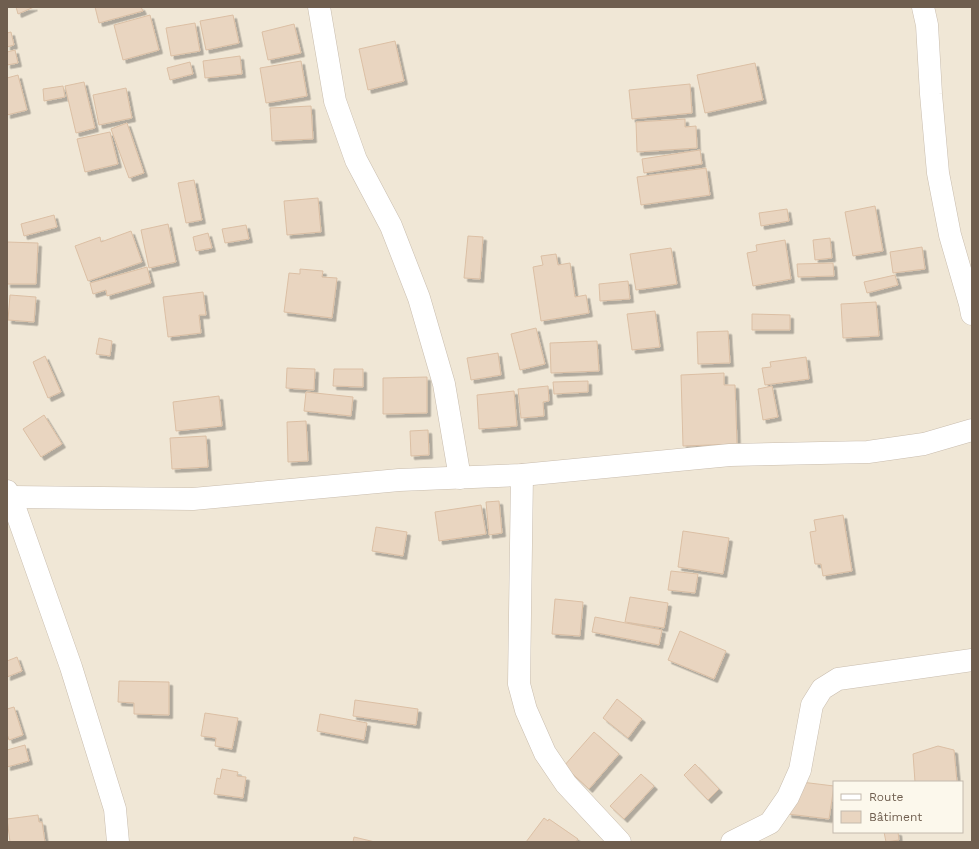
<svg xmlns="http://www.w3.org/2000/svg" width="979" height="849" font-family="'Work Sans',sans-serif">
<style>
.residential{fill:#f0e7d6;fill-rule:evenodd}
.building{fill:#e9d5c0;stroke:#dbbfa4;filter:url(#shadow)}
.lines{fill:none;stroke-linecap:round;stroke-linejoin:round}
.minor-casing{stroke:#c9bdae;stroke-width:23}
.minor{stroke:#fff;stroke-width:22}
</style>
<defs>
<filter id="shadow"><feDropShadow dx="3.5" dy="3.5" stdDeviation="0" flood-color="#0004"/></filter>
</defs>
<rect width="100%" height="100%" fill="#f9f4e7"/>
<path class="residential" d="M 7,7 L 972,7 L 972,842 L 7,842 ZM 834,782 L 962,782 L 962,832 L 834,832 Z"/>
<g class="building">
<path d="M 16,7 L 34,7 L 18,14 Z"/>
<path d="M 95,7 L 141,7 L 143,11 L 99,23 Z"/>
<path d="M 150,15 L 159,50 L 123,60 L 114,25 Z"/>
<path d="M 233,15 L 239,43 L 206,50 L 200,21 Z"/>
<path d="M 195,23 L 200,51 L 171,56 L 166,28 Z"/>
<path d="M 294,24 L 301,53 L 268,60 L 262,32 Z"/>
<path d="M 11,32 L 14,45 L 7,47 L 7,33 Z"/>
<path d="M 395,41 L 404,81 L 368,90 L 359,49 Z"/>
<path d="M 15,50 L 18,63 L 7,65 L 7,52 Z"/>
<path d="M 240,56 L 242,74 L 205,78 L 203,61 Z"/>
<path d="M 301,61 L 307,96 L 266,103 L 260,68 Z"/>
<path d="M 190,62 L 193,74 L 170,80 L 167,68 Z"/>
<path d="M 755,63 L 763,100 L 705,113 L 697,75 Z"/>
<path d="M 18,75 L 27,110 L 7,115 L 7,78 Z"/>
<path d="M 84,82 L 95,128 L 76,133 L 65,86 Z"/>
<path d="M 690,84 L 692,113 L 632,119 L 629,90 Z"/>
<path d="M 63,86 L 65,97 L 44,101 L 43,89 Z"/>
<path d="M 126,88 L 132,118 L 99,125 L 93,95 Z"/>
<path d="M 311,106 L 313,139 L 272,141 L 270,108 Z"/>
<path d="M 685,119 L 685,127 L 696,126 L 697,148 L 637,152 L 636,122 Z"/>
<path d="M 127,123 L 144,173 L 129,178 L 111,129 Z"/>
<path d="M 110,132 L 118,164 L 85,172 L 77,139 Z"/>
<path d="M 700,150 L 702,164 L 644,173 L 642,159 Z"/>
<path d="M 706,168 L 710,195 L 641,205 L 637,177 Z"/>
<path d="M 194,180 L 202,220 L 186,223 L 178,183 Z"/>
<path d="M 318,198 L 321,232 L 287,235 L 284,201 Z"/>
<path d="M 875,206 L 883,251 L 853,256 L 845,212 Z"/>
<path d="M 787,209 L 789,221 L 761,226 L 759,213 Z"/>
<path d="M 54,215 L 57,227 L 24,236 L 21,224 Z"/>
<path d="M 168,224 L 176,262 L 149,268 L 141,230 Z"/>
<path d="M 246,225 L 249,239 L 225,243 L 222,229 Z"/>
<path d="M 131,231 L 142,262 L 88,281 L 75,246 L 100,237 L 101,242 Z"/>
<path d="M 208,233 L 212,248 L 196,251 L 193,237 Z"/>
<path d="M 468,236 L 483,237 L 480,279 L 464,278 Z"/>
<path d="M 830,238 L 832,258 L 815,260 L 813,240 Z"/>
<path d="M 785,240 L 791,279 L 753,286 L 747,253 L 757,251 L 756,245 Z"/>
<path d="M 7,242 L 38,243 L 36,284 L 7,284 Z"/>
<path d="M 922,247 L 925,269 L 893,273 L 890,252 Z"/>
<path d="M 671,248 L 677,284 L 636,290 L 630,254 Z"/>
<path d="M 556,254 L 558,265 L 570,263 L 575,297 L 586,295 L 589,313 L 541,321 L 533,267 L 543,265 L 541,256 Z"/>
<path d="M 833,263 L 834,276 L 798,277 L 797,264 Z"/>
<path d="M 147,267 L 151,283 L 107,296 L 106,290 L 93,294 L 90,283 Z"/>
<path d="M 300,269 L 323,271 L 322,277 L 337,278 L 332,318 L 284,312 L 289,273 L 300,274 Z"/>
<path d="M 895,275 L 898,285 L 867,293 L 864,282 Z"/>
<path d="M 628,281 L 630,299 L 600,301 L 599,284 Z"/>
<path d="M 203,292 L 206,315 L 199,315 L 201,333 L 168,337 L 163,297 Z"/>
<path d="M 10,295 L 36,297 L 34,322 L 8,320 Z"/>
<path d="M 876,302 L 879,336 L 843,338 L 841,304 Z"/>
<path d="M 655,311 L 660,347 L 632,350 L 627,314 Z"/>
<path d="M 752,314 L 790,315 L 790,330 L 752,330 Z"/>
<path d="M 536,328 L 545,364 L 520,370 L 511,334 Z"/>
<path d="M 728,331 L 730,363 L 698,364 L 697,332 Z"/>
<path d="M 99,338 L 112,341 L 110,356 L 96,354 Z"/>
<path d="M 597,341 L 599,371 L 551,373 L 550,343 Z"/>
<path d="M 498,353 L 501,375 L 471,380 L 467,358 Z"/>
<path d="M 45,356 L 61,392 L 48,398 L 33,362 Z"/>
<path d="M 806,357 L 809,379 L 765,385 L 762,368 L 771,367 L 770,362 Z"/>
<path d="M 287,368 L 315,369 L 314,390 L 286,388 Z"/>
<path d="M 334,369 L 363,369 L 363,387 L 333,386 Z"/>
<path d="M 724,373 L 724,385 L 735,385 L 737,444 L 683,446 L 681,375 Z"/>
<path d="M 427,377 L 427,413 L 383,414 L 383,378 Z"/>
<path d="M 588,381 L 588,392 L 554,394 L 553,382 Z"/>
<path d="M 548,386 L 549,401 L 543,402 L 544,416 L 521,418 L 518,389 Z"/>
<path d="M 772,386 L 778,417 L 763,420 L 758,389 Z"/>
<path d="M 514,391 L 517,426 L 479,429 L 477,395 Z"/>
<path d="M 306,392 L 353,397 L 351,416 L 304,411 Z"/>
<path d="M 219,396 L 222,426 L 176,431 L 173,402 Z"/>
<path d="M 44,415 L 62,444 L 41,457 L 23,429 Z"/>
<path d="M 306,421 L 308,461 L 288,462 L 287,422 Z"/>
<path d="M 428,430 L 429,455 L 411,456 L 410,431 Z"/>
<path d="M 206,436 L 208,467 L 172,469 L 170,438 Z"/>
<path d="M 499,501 L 502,533 L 489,535 L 486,502 Z"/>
<path d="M 481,505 L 486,534 L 439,541 L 435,512 Z"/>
<path d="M 843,515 L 852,571 L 823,576 L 821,564 L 815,564 L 810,532 L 816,531 L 814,520 Z"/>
<path d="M 376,527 L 407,532 L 403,556 L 372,551 Z"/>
<path d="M 683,531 L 729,538 L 723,574 L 678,567 Z"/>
<path d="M 671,571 L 698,574 L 695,593 L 668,590 Z"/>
<path d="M 630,597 L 668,603 L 664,628 L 625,622 Z"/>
<path d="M 555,599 L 583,602 L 580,636 L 552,634 Z"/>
<path d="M 595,617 L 662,630 L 659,645 L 592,632 Z"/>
<path d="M 680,631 L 726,651 L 714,679 L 668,660 Z"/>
<path d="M 17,657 L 22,671 L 7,677 L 7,661 Z"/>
<path d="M 119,681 L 169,682 L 169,715 L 134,714 L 134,703 L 118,702 Z"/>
<path d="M 617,699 L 642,719 L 628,738 L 603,718 Z"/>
<path d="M 355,700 L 418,709 L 416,725 L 353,716 Z"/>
<path d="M 14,707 L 23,735 L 9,740 L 7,734 L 7,709 Z"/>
<path d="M 205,713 L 238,718 L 232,749 L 215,746 L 216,738 L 201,736 Z"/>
<path d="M 320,714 L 367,723 L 364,740 L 317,731 Z"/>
<path d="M 594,732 L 619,754 L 589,789 L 564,766 Z"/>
<path d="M 25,745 L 29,761 L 7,767 L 7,750 Z"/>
<path d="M 938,746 L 954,750 L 957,782 L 915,782 L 913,754 Z"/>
<path d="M 695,764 L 719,789 L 708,800 L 684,775 Z"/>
<path d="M 222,769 L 238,772 L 237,776 L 246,777 L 243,798 L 214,794 L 217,778 L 220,779 Z"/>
<path d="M 641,774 L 654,786 L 624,819 L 610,806 Z"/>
<path d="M 793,781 L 834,786 L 829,819 L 788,814 Z"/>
<path d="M 38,815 L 39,822 L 42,822 L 45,842 L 10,842 L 7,819 Z"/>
<path d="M 544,818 L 548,821 L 549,819 L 578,839 L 576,842 L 526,842 Z"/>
<path d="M 884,832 L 898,832 L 899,840 L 886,842 Z"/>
<path d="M 354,837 L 375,842 L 353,842 Z"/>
</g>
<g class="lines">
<g class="minor-casing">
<g id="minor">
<path d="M 319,7 L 335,101 L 356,160 L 391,226 L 419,298 L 444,384 L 460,478"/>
<path d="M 923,7 L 927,25 L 931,94 L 938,173 L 950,235 L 970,304 L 972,314"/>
<path d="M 522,475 L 519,684 L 526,710 L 545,753 L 566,784 L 620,842"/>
<path d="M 7,491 L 11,497 L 71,667 L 115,809 L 118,842"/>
<path d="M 11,497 L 193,499 L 399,480 L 522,475 L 730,455 L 868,452 L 924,444 L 972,430"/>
<path d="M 732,842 L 770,823 L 788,797 L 800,770 L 812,705 L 822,689 L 838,679 L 972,660"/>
</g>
</g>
<use href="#minor" class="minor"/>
</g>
<rect width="979" height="849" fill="none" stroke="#6f5e4f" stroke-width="16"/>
<rect x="833" y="781" width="130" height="52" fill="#fcf8ec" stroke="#c4baad"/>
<rect x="841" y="794" width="20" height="6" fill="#ffffff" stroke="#c4baad"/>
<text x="869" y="801" font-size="12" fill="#6f5e4f">Route</text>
<rect x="841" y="811" width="20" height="12" fill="#e9d5c0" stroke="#c4baad"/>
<text x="869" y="821" font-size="12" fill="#6f5e4f">Bâtiment</text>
</svg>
